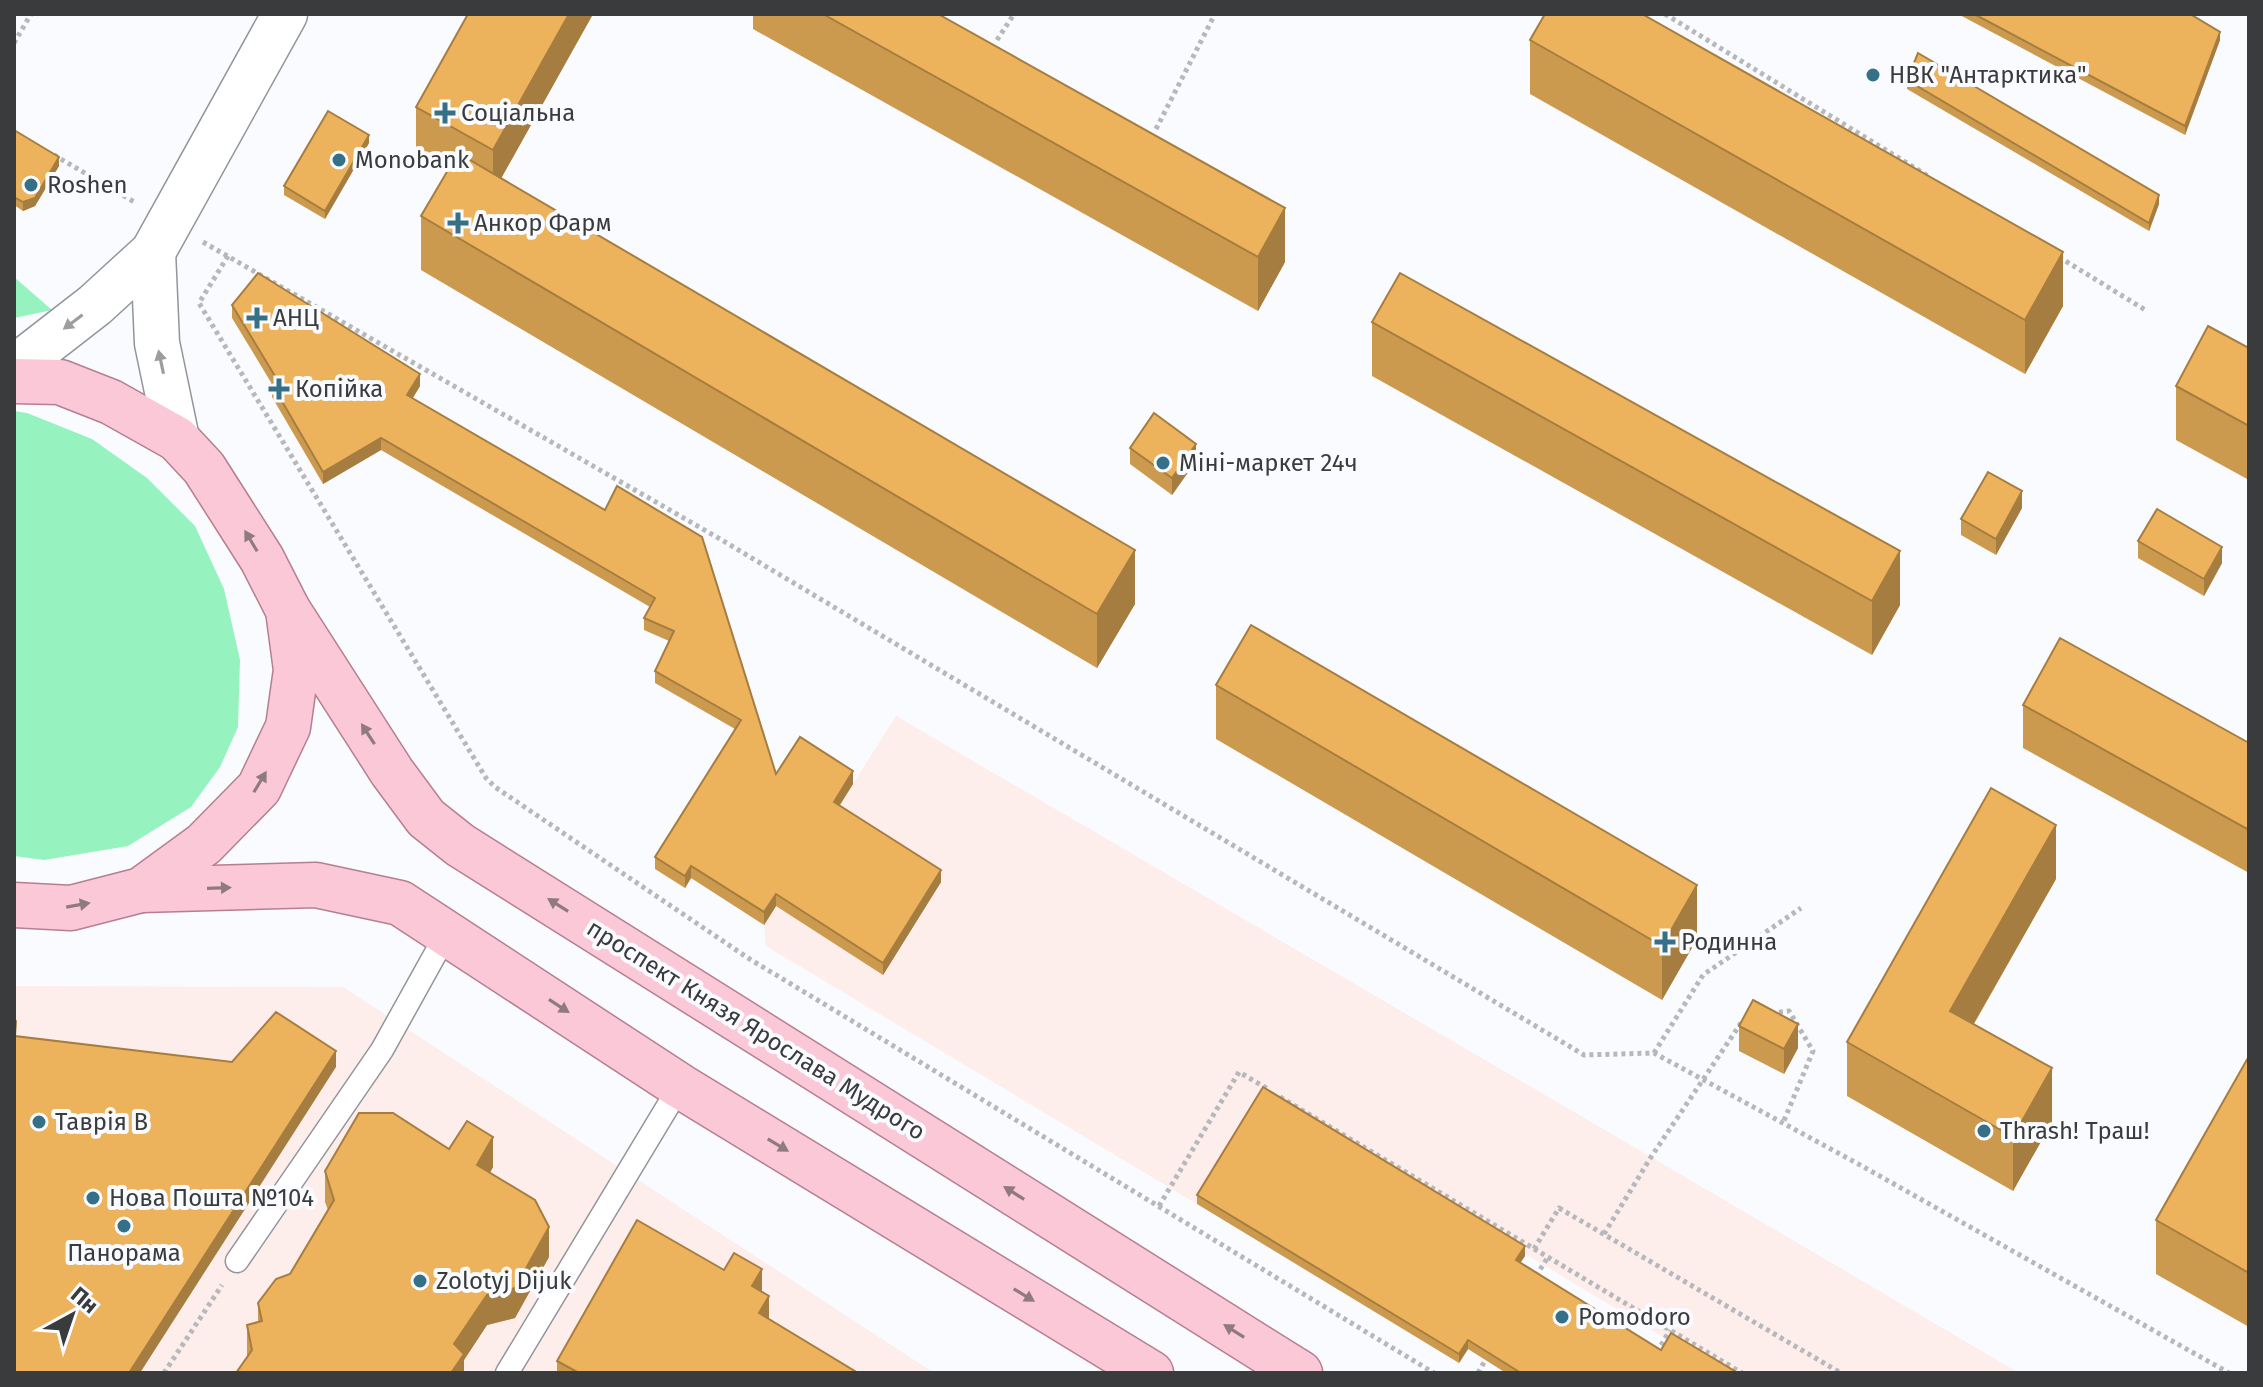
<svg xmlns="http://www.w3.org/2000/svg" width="2263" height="1387" font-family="'Fira Sans',sans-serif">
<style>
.commercial{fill:#fdedeb}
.green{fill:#96f2be}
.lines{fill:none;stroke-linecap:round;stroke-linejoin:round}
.lane-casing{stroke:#92959a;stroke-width:25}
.secondary-casing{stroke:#92959a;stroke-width:47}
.primary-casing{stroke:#b57f90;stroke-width:47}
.path{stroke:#b6b8bb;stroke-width:5;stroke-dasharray:4 4;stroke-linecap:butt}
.lane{stroke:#fff;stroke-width:22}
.secondary{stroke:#fff;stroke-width:44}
.primary{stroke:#fbc8d7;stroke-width:44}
.wall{fill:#cc9a4f}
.shaded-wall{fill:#a67d40}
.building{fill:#edb35c;stroke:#a67d40;stroke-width:2}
.oneway{fill:#9c9d9e}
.oneway2{fill:#907a82}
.poi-dot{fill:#366f88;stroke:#f9fbfe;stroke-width:3}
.labels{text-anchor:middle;stroke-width:8;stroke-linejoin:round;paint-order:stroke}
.poi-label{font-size:24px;fill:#393b3d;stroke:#f9fbfe;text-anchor:start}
.street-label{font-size:24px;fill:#393b3d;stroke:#f9fbfe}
</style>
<rect width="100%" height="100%" fill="#f9fbfe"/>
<g class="commercial">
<path d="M 896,716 L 1651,1157 L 2019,1373 L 1723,1373 L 1263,1096 L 1197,1204 L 766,946 L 764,925 Z"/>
<path d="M 14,986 L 343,987 L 934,1373 L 14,1373 Z"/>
</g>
<g class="green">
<path d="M 14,277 L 52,310 L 14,318 Z"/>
<path d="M 14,411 L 27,413 L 92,439 L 147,478 L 195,526 L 224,589 L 240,660 L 238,727 L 220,767 L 191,807 L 128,846 L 44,860 L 14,856 Z"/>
</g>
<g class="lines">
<g class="lane-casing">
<g id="lane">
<path d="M 237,1261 L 382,1050 L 447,933"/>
<path d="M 507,1373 L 680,1086"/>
</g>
</g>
<g class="secondary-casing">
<g id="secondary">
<path d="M 153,252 L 157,343 L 177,439"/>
<path d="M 14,368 L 95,305 L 153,252 L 285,14"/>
</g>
</g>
<g class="primary-casing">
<g id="primary">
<path d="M 14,381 L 60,382 L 111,402 L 177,439 L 204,468 L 262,559 L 288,610 L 296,670 L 288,727 L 259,788 L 204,844 L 141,890 L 71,908 L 14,905"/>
<path d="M 288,610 L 392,772 L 426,818 L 460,845 L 1300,1373"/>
<path d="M 141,890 L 316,885 L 400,903 L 680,1086 L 1151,1373"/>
</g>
</g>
<g class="path">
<path d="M 1665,14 L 1928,176"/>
<path d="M 997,40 L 1014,14"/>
<path d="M 14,43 L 31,14"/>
<path d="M 1156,129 L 1215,14"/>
<path d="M 54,155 L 136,203"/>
<path d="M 203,242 L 715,536 L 1584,1055 L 1654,1053 L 1862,1166 L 2229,1373"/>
<path d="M 228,256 L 199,303 L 486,778 L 495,787 L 748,958 L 1434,1373"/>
<path d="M 2059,257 L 2147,311"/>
<path d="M 1771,1013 L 1789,1011 L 1813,1051 L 1783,1123"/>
<path d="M 1654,1053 L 1703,975 L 1801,908"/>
<path d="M 1280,1097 L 1742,1373"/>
<path d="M 1159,1206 L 1239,1072 L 1268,1089"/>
<path d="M 1604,1234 L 1651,1157 L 1741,1023"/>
<path d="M 1534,1249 L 1559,1208 L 1841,1373"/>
<path d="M 1536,1276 L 1548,1257"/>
<path d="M 1657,1352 L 1670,1330"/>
<path d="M 164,1373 L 222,1285"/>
<path d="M 1478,1373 L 1487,1357"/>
</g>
<use href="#lane" class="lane"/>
<use href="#secondary" class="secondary"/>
<use href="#primary" class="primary"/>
</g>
<g class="wall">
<path d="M 468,14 L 593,14 L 501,178 L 1135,604 L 1097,668 L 421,270 L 421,216 L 449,168 L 416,150 L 416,107 Z"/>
<path d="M 753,14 L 938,14 L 1285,262 L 1258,311 L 753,29 Z"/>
<path d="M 1958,14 L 2190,14 L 2220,40 L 2185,135 Z"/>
<path d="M 1530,40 L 2063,306 L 2025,374 L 1530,94 Z"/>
<path d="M 1907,80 L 2159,204 L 2149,231 L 1907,89 Z"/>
<path d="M 14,130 L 59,166 L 35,206 L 23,211 L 14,205 Z"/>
<path d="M 369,143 L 325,219 L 284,195 L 284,186 Z"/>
<path d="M 232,305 L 420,386 L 413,398 L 605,510 L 776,774 L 853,784 L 840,805 L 941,882 L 883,975 L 776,906 L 764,925 L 691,878 L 685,888 L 655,869 L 655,857 L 735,729 L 655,683 L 655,671 L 669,641 L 644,630 L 644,618 L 650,607 L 381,450 L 323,484 L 272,397 L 272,384 L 232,318 Z"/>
<path d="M 1372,322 L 1900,605 L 1872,655 L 1372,376 Z"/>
<path d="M 2249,348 L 2249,480 L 2176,440 L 2176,386 Z"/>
<path d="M 1130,448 L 1196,461 L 1172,495 L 1130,464 Z"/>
<path d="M 2022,508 L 1996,555 L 1961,535 L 1961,519 Z"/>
<path d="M 2138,541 L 2222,563 L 2204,596 L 2138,558 Z"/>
<path d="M 1216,685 L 1697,939 L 1662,1000 L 1216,739 Z"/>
<path d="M 2023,705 L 2249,743 L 2249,873 L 2023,748 Z"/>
<path d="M 2056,879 L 1974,1024 L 2052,1122 L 2013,1191 L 1847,1096 L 1847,1042 Z"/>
<path d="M 1739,1026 L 1798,1048 L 1784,1074 L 1739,1051 Z"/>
<path d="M 2249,1056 L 2249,1327 L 2156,1274 L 2156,1220 Z"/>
<path d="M 449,1149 L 493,1167 L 490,1173 L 549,1257 L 515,1318 L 487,1325 L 464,1360 L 464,1373 L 247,1357 L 247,1325 L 258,1322 L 258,1303 L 290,1274 L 328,1210 L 325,1202 L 325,1171 Z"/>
<path d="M 1197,1195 L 1525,1256 L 1520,1263 L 1661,1350 L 1738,1373 L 1506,1373 L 1468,1349 L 1459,1363 L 1197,1204 Z"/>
<path d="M 762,1292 L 769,1319 L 858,1373 L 557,1373 L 557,1361 Z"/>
</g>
<g class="shaded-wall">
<path d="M 569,14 L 593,14 L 493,193 L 493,150 Z"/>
<path d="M 2220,32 L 2220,40 L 2185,135 L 2185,126 Z"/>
<path d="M 369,135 L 369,143 L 325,219 L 325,211 Z"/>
<path d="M 59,157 L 59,166 L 35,206 L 23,211 L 23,202 Z"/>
<path d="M 2159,195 L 2159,204 L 2149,231 L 2149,223 Z"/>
<path d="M 1285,208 L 1285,262 L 1258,311 L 1258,257 Z"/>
<path d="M 2063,252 L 2063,306 L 2025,374 L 2025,320 Z"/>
<path d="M 420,374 L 420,386 L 407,407 L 407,395 Z"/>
<path d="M 381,438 L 381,450 L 323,484 L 323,472 Z"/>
<path d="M 1196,444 L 1196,461 L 1172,495 L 1172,478 Z"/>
<path d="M 2022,491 L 2022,508 L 1996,555 L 1996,539 Z"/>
<path d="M 2222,547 L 2222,563 L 2204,596 L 2204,579 Z"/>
<path d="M 1135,550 L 1135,604 L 1097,668 L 1097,614 Z"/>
<path d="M 1900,551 L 1900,605 L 1872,655 L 1872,601 Z"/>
<path d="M 853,771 L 853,784 L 834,814 L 834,802 Z"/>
<path d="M 2056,825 L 2056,879 L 1950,1065 L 1950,1011 Z"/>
<path d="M 691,866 L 691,878 L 685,888 L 685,876 Z"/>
<path d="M 941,870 L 941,882 L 883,975 L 883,963 Z"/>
<path d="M 1697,885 L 1697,939 L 1662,1000 L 1662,946 Z"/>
<path d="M 776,894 L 776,906 L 764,925 L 764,912 Z"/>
<path d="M 1798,1024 L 1798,1048 L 1784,1074 L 1784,1049 Z"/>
<path d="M 336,1051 L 336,1067 L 140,1373 L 129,1373 Z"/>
<path d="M 2052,1068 L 2052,1122 L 2013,1191 L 2013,1137 Z"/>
<path d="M 493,1137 L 493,1167 L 477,1195 L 477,1165 Z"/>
<path d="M 549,1227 L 549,1257 L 515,1318 L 487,1325 L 464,1360 L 464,1373 L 451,1373 L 454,1344 L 487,1295 Z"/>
<path d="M 1525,1246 L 1525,1256 L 1516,1269 L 1516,1260 Z"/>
<path d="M 762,1269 L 762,1294 L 752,1286 Z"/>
<path d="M 769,1296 L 769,1320 L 759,1313 Z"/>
<path d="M 1468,1340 L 1468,1349 L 1459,1363 L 1459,1354 Z"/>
</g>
<g class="building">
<path d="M 468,14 L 569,14 L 493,150 L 416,107 Z"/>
<path d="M 823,14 L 938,14 L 1285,208 L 1258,257 Z"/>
<path d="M 1545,14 L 1642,14 L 2063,252 L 2025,320 L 1530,40 Z"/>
<path d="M 1974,14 L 2190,14 L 2220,32 L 2185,126 Z"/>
<path d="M 1918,53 L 2159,195 L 2149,223 L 1907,80 Z"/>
<path d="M 328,111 L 369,135 L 325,211 L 284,186 Z"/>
<path d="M 14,130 L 59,157 L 35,198 L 23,202 L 14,197 Z"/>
<path d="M 458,153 L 1135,550 L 1097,614 L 421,216 Z"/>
<path d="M 258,273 L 420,374 L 407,395 L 605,510 L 617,486 L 702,537 L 776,774 L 800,737 L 853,771 L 834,802 L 941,870 L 883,963 L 776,894 L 764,912 L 691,866 L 685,876 L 655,857 L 741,720 L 655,671 L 674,631 L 644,618 L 655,598 L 381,438 L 323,472 L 272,384 L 278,381 L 232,305 Z"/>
<path d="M 1400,273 L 1900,551 L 1872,601 L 1372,322 Z"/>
<path d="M 2208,326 L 2249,348 L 2249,426 L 2176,386 Z"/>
<path d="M 1154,413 L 1196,444 L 1172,478 L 1130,448 Z"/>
<path d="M 1988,472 L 2022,491 L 1996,539 L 1961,519 Z"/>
<path d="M 2157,509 L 2222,547 L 2204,579 L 2138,541 Z"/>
<path d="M 1251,625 L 1697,885 L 1662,946 L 1216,685 Z"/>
<path d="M 2060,638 L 2249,743 L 2249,830 L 2023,705 Z"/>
<path d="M 1991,788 L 2056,825 L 1950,1011 L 2052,1068 L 2013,1137 L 1847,1042 Z"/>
<path d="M 1753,1000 L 1798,1024 L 1784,1049 L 1739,1026 Z"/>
<path d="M 276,1012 L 336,1051 L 129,1373 L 14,1373 L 14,1020 L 16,1021 L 15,1036 L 232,1062 Z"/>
<path d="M 2249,1056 L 2249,1273 L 2156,1220 Z"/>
<path d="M 1263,1087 L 1525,1246 L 1516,1260 L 1661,1350 L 1671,1333 L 1738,1373 L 1521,1373 L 1468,1340 L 1459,1354 L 1197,1195 Z"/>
<path d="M 359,1113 L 393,1113 L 449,1149 L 467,1121 L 493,1137 L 477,1165 L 535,1200 L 549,1227 L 515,1288 L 487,1295 L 454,1344 L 464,1354 L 451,1373 L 236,1373 L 252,1350 L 247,1325 L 262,1321 L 258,1303 L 276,1279 L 290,1274 L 334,1200 L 325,1171 Z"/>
<path d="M 637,1220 L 724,1270 L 734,1253 L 762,1269 L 752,1286 L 769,1296 L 759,1313 L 858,1373 L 579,1373 L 557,1361 Z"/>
</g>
<defs><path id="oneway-solid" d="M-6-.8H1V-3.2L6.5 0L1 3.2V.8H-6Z" transform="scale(2)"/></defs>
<g class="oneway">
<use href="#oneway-solid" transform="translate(73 322) rotate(143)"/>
<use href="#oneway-solid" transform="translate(161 362) rotate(-102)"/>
</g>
<g class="oneway2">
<use href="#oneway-solid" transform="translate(251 541) rotate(-121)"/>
<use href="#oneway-solid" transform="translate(368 734) rotate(-123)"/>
<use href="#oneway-solid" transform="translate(260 782) rotate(-59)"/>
<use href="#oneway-solid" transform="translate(219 888) rotate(-2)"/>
<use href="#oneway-solid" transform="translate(78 905) rotate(-10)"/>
<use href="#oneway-solid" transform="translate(558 905) rotate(-148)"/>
<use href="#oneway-solid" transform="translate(559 1006) rotate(33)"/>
<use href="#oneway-solid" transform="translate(778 1145) rotate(31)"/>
<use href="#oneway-solid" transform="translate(1014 1193) rotate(-148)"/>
<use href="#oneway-solid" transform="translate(1024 1295) rotate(31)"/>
<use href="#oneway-solid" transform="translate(1234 1331) rotate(-148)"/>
</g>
<g class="poi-dot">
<circle cx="1873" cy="75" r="8"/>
<path d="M441 101h8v8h8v8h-8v8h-8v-8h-8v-8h8z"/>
<circle cx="339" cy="160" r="8"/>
<circle cx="31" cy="185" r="8"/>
<path d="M454 211h8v8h8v8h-8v8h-8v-8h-8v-8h8z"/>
<path d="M253 306h8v8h8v8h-8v8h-8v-8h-8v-8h8z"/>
<path d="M275 377h8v8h8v8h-8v8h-8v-8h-8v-8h8z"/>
<circle cx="1163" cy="463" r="8"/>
<path d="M1661 930h8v8h8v8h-8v8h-8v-8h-8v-8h8z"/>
<circle cx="39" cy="1122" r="8"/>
<circle cx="1984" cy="1131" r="8"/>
<circle cx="93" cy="1198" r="8"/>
<circle cx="124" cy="1226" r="8"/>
<circle cx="420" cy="1281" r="8"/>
<circle cx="1562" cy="1317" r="8"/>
</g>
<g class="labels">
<g class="poi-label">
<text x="1889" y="83">НВК "Антарктика"</text>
<text x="461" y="121">Соціальна</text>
<text x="355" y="168">Monobank</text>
<text x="47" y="193">Roshen</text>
<text x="474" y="231">Анкор Фарм</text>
<text x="273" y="326">АНЦ</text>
<text x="295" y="397">Копійка</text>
<text x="1179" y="471">Міні-маркет 24ч</text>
<text x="1681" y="950">Родинна</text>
<text x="55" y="1130">Таврія В</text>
<text x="2000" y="1139">Thrash! Траш!</text>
<text x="109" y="1206">Нова Пошта №104</text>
<text x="124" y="1261" text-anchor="middle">Панорама</text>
<text x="436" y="1289">Zolotyj Dijuk</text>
<text x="1578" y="1325">Pomodoro</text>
</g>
<g class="street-label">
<text transform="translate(756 1030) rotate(32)" y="8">проспект Князя Ярослава Мудрого</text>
</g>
</g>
<rect width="2263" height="1387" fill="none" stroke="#393b3d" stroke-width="32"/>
<g transform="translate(72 1315) rotate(40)" stroke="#f9fbfe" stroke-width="6" paint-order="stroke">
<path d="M0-6L14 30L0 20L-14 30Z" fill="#393b3d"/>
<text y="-12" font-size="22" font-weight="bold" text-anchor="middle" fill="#393b3d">Пн</text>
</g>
</svg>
